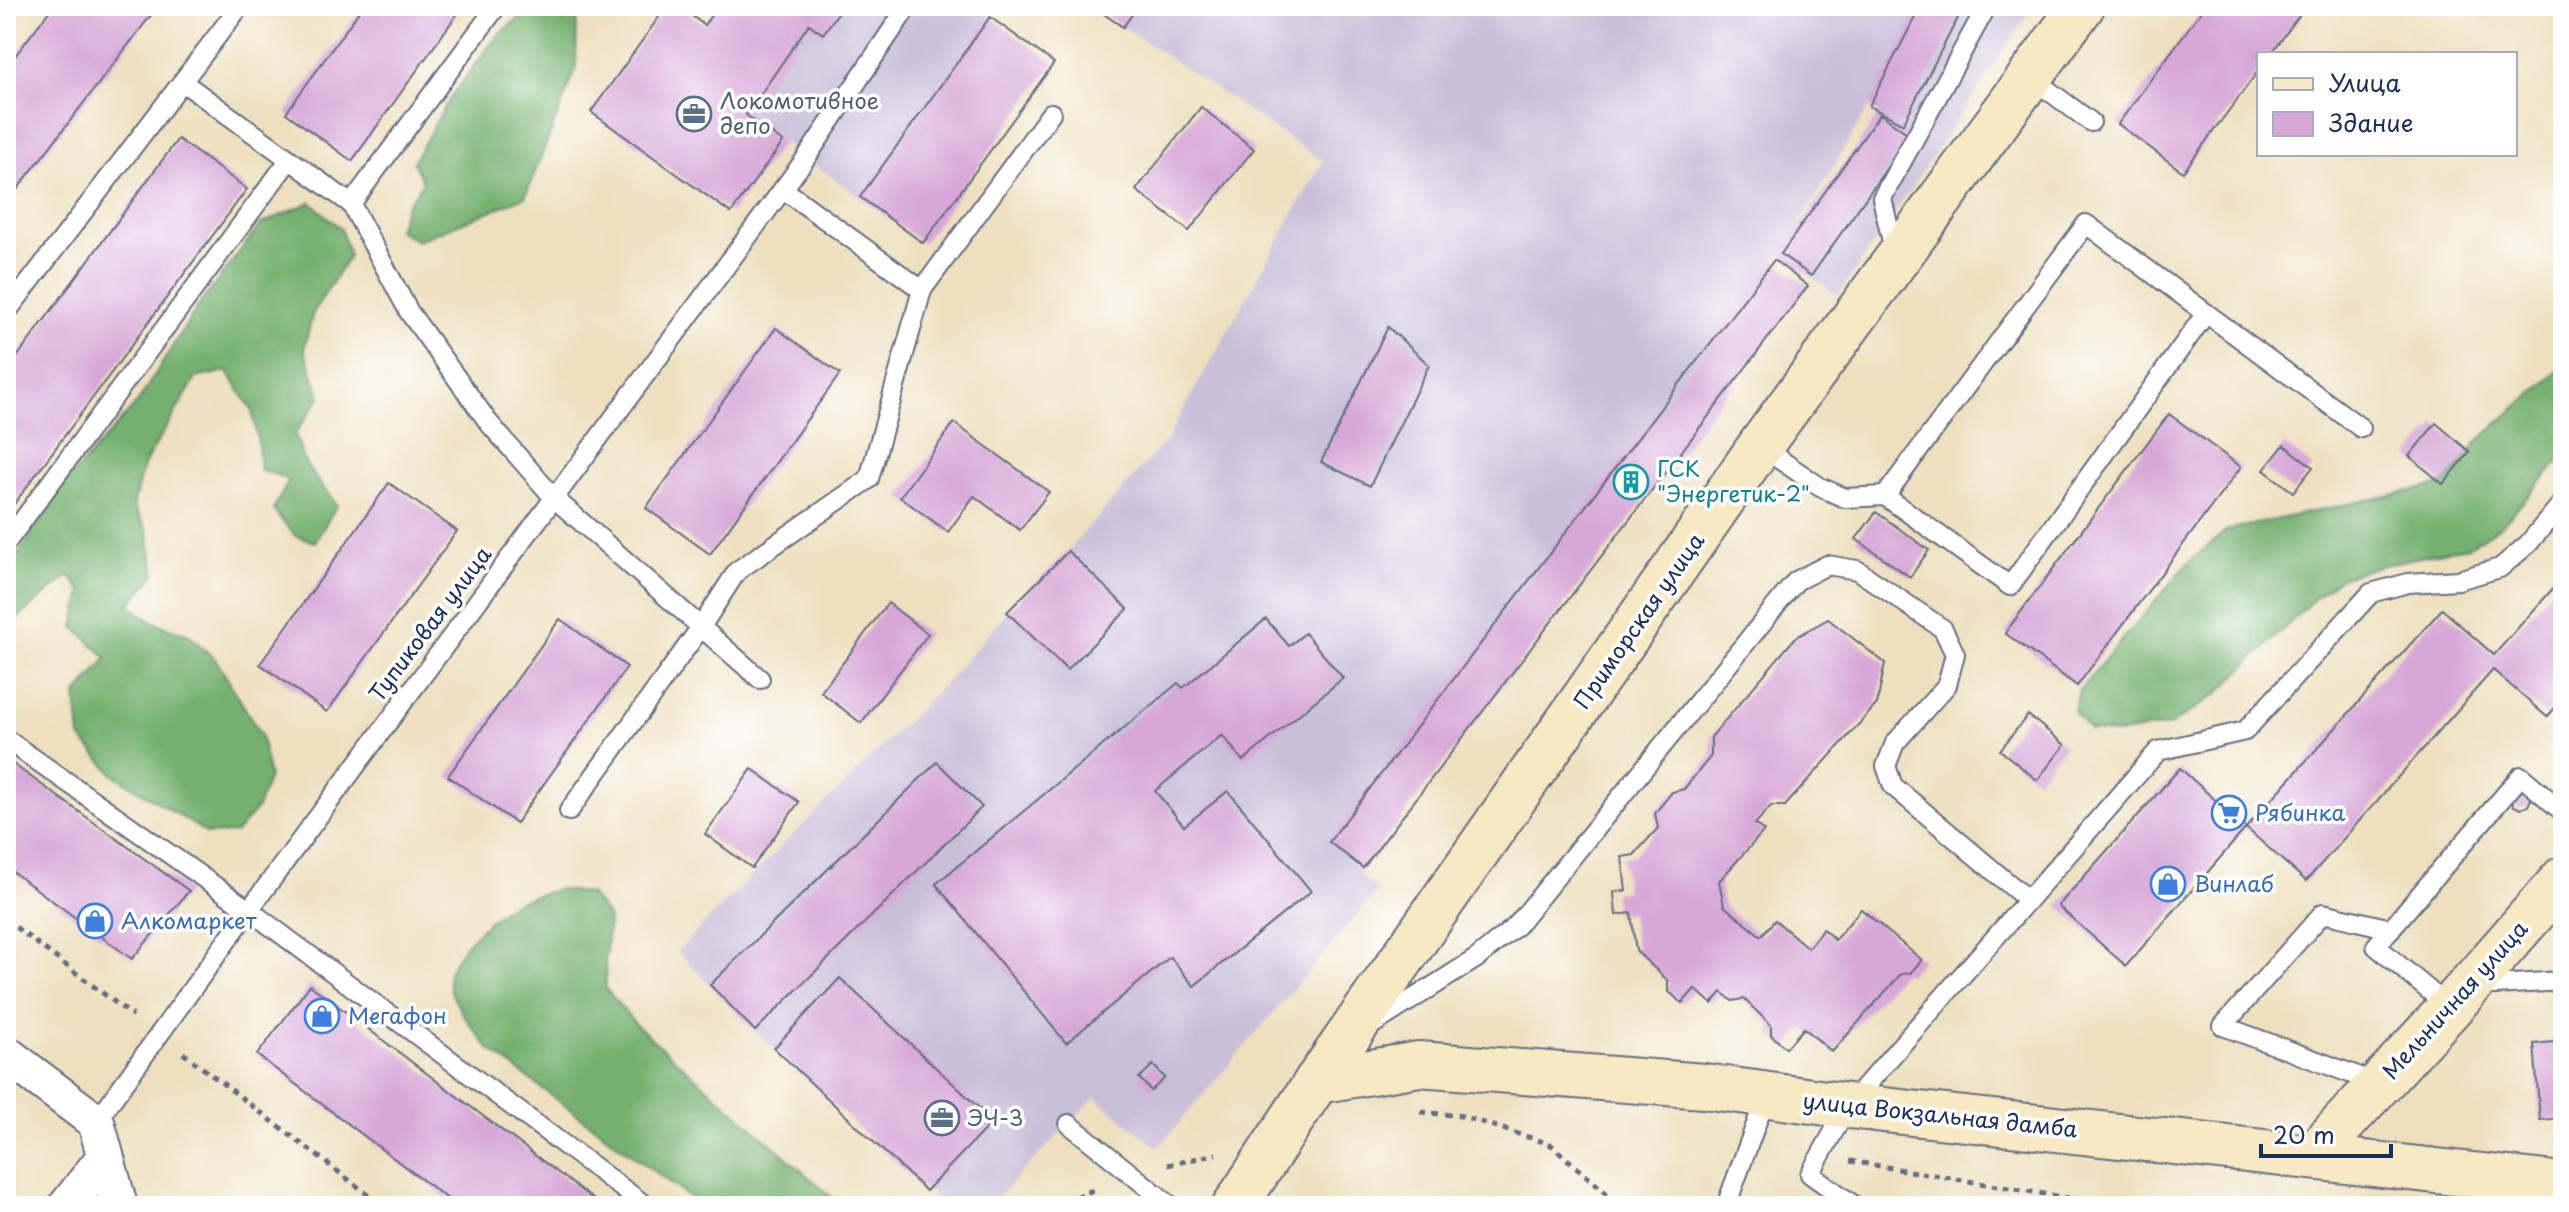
<svg xmlns="http://www.w3.org/2000/svg" width="2569" height="1212" font-family="'Playpen Sans',sans-serif">
<style>
.industrial{fill:#c9bfd8;fill-rule:evenodd}
.forest{fill:#75b06e;stroke:#487066;stroke-width:2}
.building{fill:#d7a7d8}
.lines{fill:none;stroke-linecap:round;stroke-linejoin:round}
.lane-casing{stroke:#656d80;stroke-width:22}
.street-casing{stroke:#656d80;stroke-width:40}
.secondary-casing{stroke:#656d80;stroke-width:48}
.path{stroke:#656d80;stroke-width:5;stroke-dasharray:6 6;stroke-linecap:butt}
.lane{stroke:#fff;stroke-width:18}
.street{stroke:#fff;stroke-width:36}
.secondary{stroke:#f6e9c3;stroke-width:44}
.labels{text-anchor:middle;stroke-width:7;stroke-linejoin:round;paint-order:stroke}
.service-label{font-size:22px;fill:#4e5e75;stroke:#fff;text-anchor:start}
.culture-label{font-size:22px;fill:#0d838f;stroke:#fff;text-anchor:start}
.street-label{font-size:22px;fill:#1b2f5e;stroke:#fff}
.shop-label{font-size:22px;fill:#366cbe;stroke:#fff;text-anchor:start}
</style>
<rect width="100%" height="100%" fill="#fff"/>
<filter id="ink" filterUnits="userSpaceOnUse"><feTurbulence type="fractalNoise" baseFrequency=".0125" numOctaves="2"/><feDisplacementMap in="SourceGraphic" scale="16" xChannelSelector="R" yChannelSelector="G"/><feConvolveMatrix kernelMatrix="1 2 1 2 8 2 1 2 1" color-interpolation-filters="sRGB"/></filter>
<filter id="wash" filterUnits="userSpaceOnUse"><feTurbulence type="fractalNoise" baseFrequency=".006" numOctaves="4" result="noise"/><feDisplacementMap in="SourceGraphic" scale="32" xChannelSelector="R" yChannelSelector="G"/><feGaussianBlur stdDeviation="1.8" result="paint"/><feColorMatrix in="noise" values="0 0 0 0 0 0 0 0 0 0 0 0 0 0 0 0 0 1.4 0 .05"/><feComposite in="paint" operator="in"/></filter>
<g filter="url(#wash)">
<rect width="100%" height="100%" fill="#eee0bf"/>
<g class="industrial">
<path d="M 667,6 L 679,6 L 704,24 L 718,6 L 998,6 L 860,197 L 783,142 L 731,213 L 591,112 Z"/>
<path d="M 1092,6 L 2034,6 L 1838,296 L 1781,254 L 1774,260 L 1455,678 L 1488,705 L 1363,868 L 1359,874 L 1378,890 L 1158,1148 L 1095,1097 L 989,1206 L 944,1206 L 755,1031 L 677,951 L 948,680 L 1007,612 L 1068,551 L 1167,439 L 1323,161 ZM 1869,107 L 1879,114 L 1789,241 Z"/>
</g>
<g class="forest">
<path d="M 534,6 L 580,6 L 577,12 L 576,69 L 525,197 L 417,241 L 398,230 L 405,208 L 423,182 L 413,162 L 450,98 L 498,35 Z"/>
<path d="M 311,202 L 341,229 L 349,256 L 313,313 L 304,349 L 321,396 L 295,434 L 306,465 L 337,505 L 315,542 L 295,536 L 273,510 L 289,480 L 260,469 L 258,444 L 252,410 L 227,371 L 196,378 L 143,466 L 133,506 L 148,532 L 155,575 L 129,605 L 151,621 L 189,635 L 216,660 L 261,735 L 269,777 L 257,808 L 236,833 L 208,834 L 113,774 L 80,737 L 76,695 L 107,658 L 74,627 L 82,592 L 69,575 L 6,628 L 6,567 L 20,552 L 67,481 L 137,403 L 198,306 L 261,224 Z"/>
<path d="M 2563,367 L 2563,457 L 2503,524 L 2470,546 L 2379,566 L 2340,578 L 2313,600 L 2217,694 L 2171,725 L 2116,734 L 2089,730 L 2074,711 L 2079,690 L 2189,562 L 2227,530 L 2443,484 L 2480,439 Z"/>
<path d="M 558,889 L 590,894 L 609,918 L 605,962 L 606,989 L 635,1024 L 842,1206 L 701,1206 L 489,1049 C 475,1030 456,1009 449,986 C 441,961 491,917 510,905 C 524,897 543,894 558,889 Z"/>
</g>
<g id="blocks">
<g class="building">
<path d="M 53,6 L 158,6 L 6,204 L 6,68 Z"/>
<path d="M 363,6 L 463,6 L 352,161 L 286,113 Z"/>
<path d="M 667,6 L 679,6 L 704,25 L 718,6 L 843,6 L 823,34 L 809,24 L 746,115 L 783,142 L 731,213 L 591,112 Z"/>
<path d="M 1092,6 L 1138,6 L 1123,27 Z"/>
<path d="M 1921,6 L 1964,6 L 1903,124 L 1869,106 Z"/>
<path d="M 2205,6 L 2306,6 L 2271,54 L 2259,54 L 2259,70 L 2183,172 L 2118,124 Z"/>
<path d="M 990,17 L 1054,63 L 923,243 L 860,197 Z"/>
<path d="M 1201,107 L 1254,149 L 1189,231 L 1136,190 Z"/>
<path d="M 1880,114 L 1910,135 L 1811,276 L 1781,254 Z"/>
<path d="M 178,139 L 247,189 L 6,515 L 6,372 Z"/>
<path d="M 1774,260 L 1808,286 L 1363,868 L 1329,842 Z"/>
<path d="M 1388,327 L 1429,365 L 1370,486 L 1321,462 Z"/>
<path d="M 776,328 L 840,374 L 710,554 L 646,508 Z"/>
<path d="M 2169,414 L 2241,467 L 2077,686 L 2005,633 Z"/>
<path d="M 954,423 L 1049,492 L 1020,530 L 974,496 L 948,532 L 900,497 Z"/>
<path d="M 2436,423 L 2470,452 L 2443,484 L 2409,456 Z"/>
<path d="M 2284,445 L 2313,467 L 2293,492 L 2264,470 Z"/>
<path d="M 389,483 L 457,531 L 327,712 L 260,664 Z"/>
<path d="M 1876,512 L 1929,550 L 1910,577 L 1856,539 Z"/>
<path d="M 1068,551 L 1128,609 L 1067,670 L 1007,612 Z"/>
<path d="M 2563,577 L 2563,699 L 2547,717 L 2493,670 L 2306,881 L 2246,828 L 2442,609 L 2494,655 Z"/>
<path d="M 888,603 L 928,634 L 861,723 L 821,692 Z"/>
<path d="M 560,619 L 627,667 L 516,823 L 448,776 Z"/>
<path d="M 1266,619 L 1289,646 L 1305,633 L 1343,678 L 1243,761 L 1222,735 L 1155,791 L 1184,826 L 1228,791 L 1311,891 L 1194,986 L 1170,957 L 1066,1043 L 936,884 L 1178,683 L 1183,688 Z"/>
<path d="M 1828,619 L 1885,663 L 1877,704 L 1785,806 L 1771,806 L 1755,824 L 1764,831 L 1719,881 L 1724,906 L 1761,936 L 1775,920 L 1808,948 L 1823,929 L 1835,940 L 1861,909 L 1922,960 L 1910,973 L 1901,974 L 1832,1052 L 1804,1028 L 1786,1048 L 1771,1035 L 1771,1025 L 1744,999 L 1732,1001 L 1722,992 L 1712,1004 L 1695,989 L 1682,1003 L 1668,991 L 1668,981 L 1636,951 L 1631,913 L 1616,915 L 1614,892 L 1626,891 L 1622,857 L 1634,855 L 1658,828 L 1655,813 L 1672,792 L 1684,789 L 1711,756 L 1711,737 L 1795,638 Z"/>
<path d="M 2028,715 L 2065,745 L 2037,780 L 2000,750 Z"/>
<path d="M 6,759 L 189,891 L 132,959 L 6,867 Z"/>
<path d="M 937,762 L 982,807 L 755,1031 L 710,985 Z"/>
<path d="M 2180,768 L 2246,828 L 2126,966 L 2058,906 Z"/>
<path d="M 752,769 L 799,802 L 752,868 L 705,834 Z"/>
<path d="M 2521,789 L 2529,792 L 2531,799 L 2528,806 L 2521,809 L 2514,806 L 2511,799 Z"/>
<path d="M 840,978 L 993,1121 L 926,1191 L 774,1048 Z"/>
<path d="M 310,985 L 602,1206 L 457,1206 L 257,1055 Z"/>
<path d="M 2563,1041 L 2563,1118 L 2540,1120 L 2534,1044 Z"/>
<path d="M 1153,1065 L 1165,1078 L 1151,1091 L 1139,1078 Z"/>
</g>
</g>
</g>
<g filter="url(#ink)">
<use href="#blocks" fill-opacity="0" stroke="#656d80" stroke-width="2"/>
<g class="lines">
<g class="lane-casing">
<g id="lane">
<path d="M 2030,77 L 2091,122"/>
<path d="M 184,83 L 351,204 L 409,312 L 489,423 L 554,498 L 760,679"/>
<path d="M 783,189 L 922,290"/>
<path d="M 351,204 L 497,6"/>
<path d="M 1895,255 L 1882,198 L 1987,6"/>
<path d="M 6,313 L 240,6"/>
<path d="M 1760,446 L 1820,487 L 1845,498 L 1885,496 L 2010,586 L 2206,313"/>
<path d="M 1885,496 L 2086,224 L 2361,428"/>
<path d="M 6,543 L 289,160"/>
<path d="M 6,739 L 249,910 L 646,1206"/>
<path d="M 569,811 L 701,627 L 737,571 L 869,479 L 922,290 L 1051,113"/>
<path d="M 2478,986 L 2563,981"/>
<path d="M 2450,1008 L 2376,946 L 2521,776 L 2563,812"/>
<path d="M 1372,1025 L 1477,958 L 1516,926 L 1796,581 L 1827,565 L 1857,570 L 1943,629 L 1955,654 L 1947,685 L 1895,743 L 1886,766 L 1893,786 L 2028,900"/>
<path d="M 2379,1084 L 2223,1026 L 2323,913 L 2391,929"/>
<path d="M 96,1122 L 249,910 L 806,158 L 908,6"/>
<path d="M 1069,1124 L 1171,1206"/>
<path d="M 1726,1206 L 1767,1094"/>
<path d="M 1855,1206 L 1810,1174 L 1848,1106 L 2158,751 L 2245,731 L 2371,593 L 2408,583 L 2458,580 L 2500,568 L 2528,544 L 2563,502"/>
</g>
</g>
<g class="street-casing">
<g id="street">
<path d="M 6,1054 L 96,1122 L 119,1206"/>
<path d="M 67,1206 L 105,1157"/>
</g>
</g>
<g class="secondary-casing">
<g id="secondary">
<path d="M 1317,1081 L 1419,1064 L 1704,1086 L 1848,1106 L 2563,1185"/>
<path d="M 2313,1156 L 2450,1008 L 2563,879"/>
<path d="M 1235,1206 L 1317,1081 L 1760,446 L 2082,6"/>
</g>
</g>
<g class="path">
<path d="M 6,920 L 133,1016"/>
<path d="M 183,1053 L 383,1206"/>
<path d="M 1421,1112 L 1462,1116 L 1550,1144 L 1621,1206"/>
<path d="M 1850,1161 L 2115,1206"/>
<path d="M 1168,1165 L 1216,1154"/>
<path d="M 1054,1206 L 1098,1188"/>
</g>
<use href="#lane" class="lane"/>
<use href="#street" class="street"/>
<use href="#secondary" class="secondary"/>
</g>
</g>
<defs>
<g id="office-ring" transform="scale(1.8)"><circle r="9.5" fill="#fff" stroke="#5c6f8a" stroke-width="1.5"/><path d="M-6-3h4V-5.5h4V-3h4V5H-6ZM-1-4.5V-3h2v-1.5ZM-6 0V1H6V0Z" fill="#5c6f8a"/></g>
<g id="building-ring" transform="scale(1.8)"><circle r="9.5" fill="#fff" stroke="#0f9aa8" stroke-width="1.5"/><path d="M-4-6H4V6H1V3H-1V6H-4ZM-2.5-4.3h1.7v1.8h-1.7ZM.8-4.3h1.7v1.8H.8ZM-2.5-1h1.7V.8h-1.7ZM.8-1h1.7V.8H.8Z" fill="#0f9aa8"/></g>
<g id="supermarket-ring" transform="scale(1.8)"><circle r="9.5" fill="#fff" stroke="#3f7fe0" stroke-width="1.5"/><path d="M-6-5.5h2.5l.6 2H6L4.5 2H-2.5L-4.4-4H-6ZM-1.5 3.2a1.3 1.3 0 1 0 .1 0ZM3 3.2a1.3 1.3 0 1 0 .1 0Z" fill="#3f7fe0"/></g>
<g id="shop-ring" transform="scale(1.8)"><circle r="9.5" fill="#fff" stroke="#3f7fe0" stroke-width="1.5"/><path d="M-5-2.5h2.3a2.7 3.5 0 0 1 5.4 0H5L5.5 6h-11ZM-1.5-2.5h3a1.5 2.3 0 0 0-3 0Z" fill="#3f7fe0"/></g>
</defs>
<g fill-rule="evenodd">
<use href="#office-ring" x="694" y="114"/>
<use href="#building-ring" x="1631" y="482"/>
<use href="#supermarket-ring" x="2229" y="813"/>
<use href="#shop-ring" x="2168" y="884"/>
<use href="#shop-ring" x="95" y="921"/>
<use href="#shop-ring" x="322" y="1016"/>
<use href="#office-ring" x="942" y="1118"/>
</g>
<g class="labels">
<g class="service-label">
<text x="720" y="109">Локомотивное<tspan x="720" dy="25">депо</tspan></text>
<text x="968" y="1126">ЭЧ-3</text>
</g>
<g class="culture-label">
<text x="1657" y="477">ГСК<tspan x="1657" dy="25">"Энергетик-2"</tspan></text>
</g>
<g class="street-label">
<text transform="translate(1639 621) rotate(-55)" y="8">Приморская улица</text>
<text transform="translate(430 624) rotate(-53)" y="8">Тупиковая улица</text>
<text transform="translate(2455 1000) rotate(-48)" y="8">Мельничная улица</text>
<text transform="translate(1940 1115) rotate(6)" y="8">улица Вокзальная дамба</text>
</g>
<g class="shop-label">
<text x="2255" y="821">Рябинка</text>
<text x="2194" y="892">Винлаб</text>
<text x="121" y="929">Алкомаркет</text>
<text x="348" y="1024">Мегафон</text>
</g>
</g>
<rect width="2569" height="1212" fill="none" stroke="#fff" stroke-width="32"/>
<rect x="2257" y="52" width="260" height="104" fill="#ffffff" stroke="#a4acbf" stroke-width="2"/>
<rect x="2273" y="78" width="40" height="12" fill="#f6e9c3" stroke="#a4acbf" stroke-width="2"/>
<text x="2329" y="92" font-size="24" fill="#1b2f5e">Улица</text>
<rect x="2273" y="112" width="40" height="24" fill="#d7a7d8" stroke="#a4acbf" stroke-width="2"/>
<text x="2329" y="132" font-size="24" fill="#1b2f5e">Здание</text>
<path d="M2261 1144v12h130v-12" fill="none" stroke="#1b2f5e" stroke-width="4"/>
<text x="2273" y="1144" font-size="24" fill="#1b2f5e" stroke="#ffffff" stroke-width="6" paint-order="stroke">20 m</text>
</svg>
